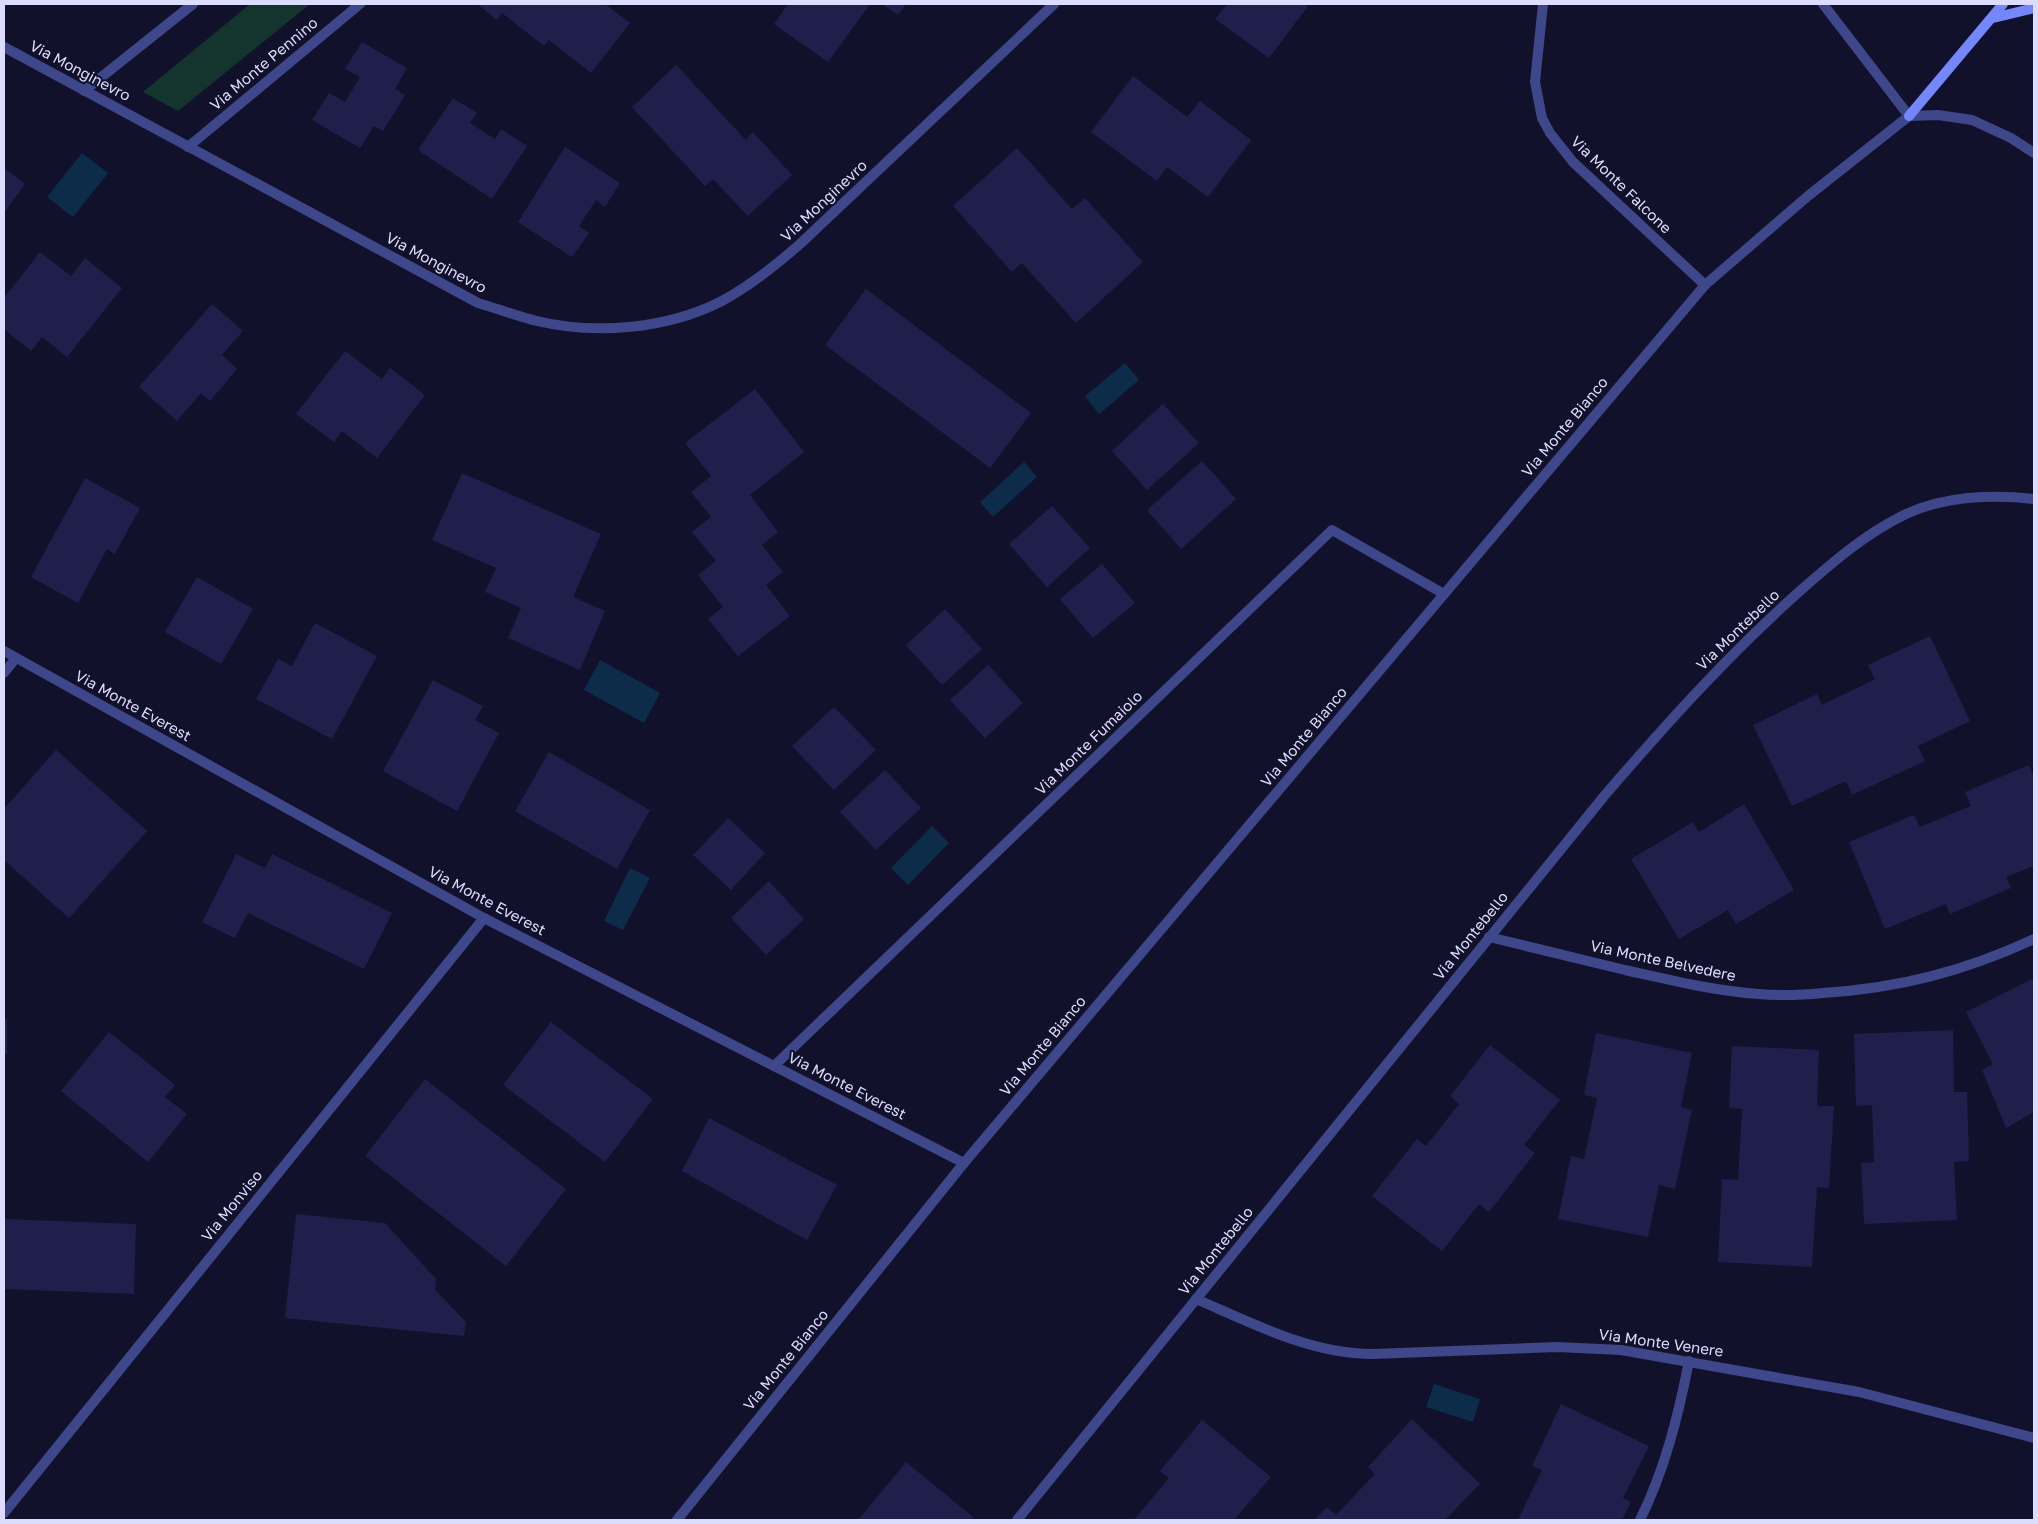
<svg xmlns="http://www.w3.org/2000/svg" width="2038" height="1524" font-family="'Golos Text',sans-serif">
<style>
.green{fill:#14352e}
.water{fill:#0c2c49}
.building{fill:#201e4b}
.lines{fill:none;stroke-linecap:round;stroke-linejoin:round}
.minor{stroke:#3d4789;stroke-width:10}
.secondary{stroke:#7487fd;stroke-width:10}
.labels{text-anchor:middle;stroke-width:4;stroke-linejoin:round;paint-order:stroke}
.street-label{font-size:15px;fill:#dcddfe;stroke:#12112b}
</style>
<rect width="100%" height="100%" fill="#12112b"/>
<path class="green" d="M 250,4 L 310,4 L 178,111 L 143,92 Z"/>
<g class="water">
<path d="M 82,153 L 108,173 L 73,217 L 47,197 Z"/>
<path d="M 1125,363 L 1139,380 L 1099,414 L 1085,396 Z"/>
<path d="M 1024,462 L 1037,477 L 993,517 L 980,502 Z"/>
<path d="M 600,660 L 660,693 L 644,723 L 584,690 Z"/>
<path d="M 932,826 L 949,843 L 908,885 L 891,868 Z"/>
<path d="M 630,868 L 650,878 L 623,930 L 604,921 Z"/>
<path d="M 1434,1384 L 1480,1399 L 1473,1422 L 1426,1407 Z"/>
</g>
<g class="building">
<path d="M 477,4 L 605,4 L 630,23 L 591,73 L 549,40 L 544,46 L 502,13 L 497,20 Z"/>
<path d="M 788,4 L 870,4 L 828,62 L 774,24 Z"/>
<path d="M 882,4 L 906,4 L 898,15 Z"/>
<path d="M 1227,4 L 1306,4 L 1308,6 L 1269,58 L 1215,19 Z"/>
<path d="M 362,42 L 407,68 L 395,89 L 405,95 L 383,131 L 374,126 L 360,148 L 312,120 L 329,93 L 345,102 L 360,77 L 345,69 Z"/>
<path d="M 676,65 L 746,140 L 753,132 L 792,175 L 748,216 L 713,179 L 705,186 L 632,107 Z"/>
<path d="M 1133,76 L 1187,117 L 1200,101 L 1251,140 L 1208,197 L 1167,167 L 1157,181 L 1091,132 Z"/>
<path d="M 453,98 L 477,113 L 470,123 L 495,139 L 501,129 L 527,146 L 492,199 L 418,150 Z"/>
<path d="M 565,147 L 620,183 L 605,207 L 596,200 L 579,226 L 589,233 L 572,257 L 518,222 Z"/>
<path d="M 1017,148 L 1072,209 L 1085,198 L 1143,262 L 1076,323 L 1022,263 L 1012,272 L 953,206 Z"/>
<path d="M 4,168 L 25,184 L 4,213 Z"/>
<path d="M 40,252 L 71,276 L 85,258 L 122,288 L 67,357 L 42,337 L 31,351 L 4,329 L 4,298 Z"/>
<path d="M 866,289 L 1031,413 L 990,468 L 825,345 Z"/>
<path d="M 212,304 L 243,331 L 222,355 L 237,369 L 210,401 L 201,393 L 177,421 L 139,387 Z"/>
<path d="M 345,351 L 382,379 L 390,368 L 425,395 L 377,458 L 342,431 L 334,442 L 296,414 Z"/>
<path d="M 755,389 L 804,452 L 750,495 L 778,532 L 762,545 L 783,572 L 766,585 L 790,616 L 738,656 L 708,619 L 723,607 L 698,575 L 716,561 L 692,532 L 711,517 L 691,492 L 711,476 L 685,443 Z"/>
<path d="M 1163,404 L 1199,443 L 1147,490 L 1112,451 Z"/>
<path d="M 1202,461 L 1236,499 L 1181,549 L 1147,510 Z"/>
<path d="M 462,473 L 601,534 L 573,597 L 605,611 L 580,670 L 508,638 L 521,608 L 485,592 L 496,568 L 432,540 Z"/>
<path d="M 85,478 L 140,508 L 115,554 L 107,549 L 78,603 L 31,577 Z"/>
<path d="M 1052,506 L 1090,548 L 1047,587 L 1009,544 Z"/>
<path d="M 1102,564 L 1135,603 L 1093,638 L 1060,599 Z"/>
<path d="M 197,577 L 253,609 L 221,664 L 165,632 Z"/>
<path d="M 945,609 L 982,649 L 942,685 L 906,645 Z"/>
<path d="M 315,623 L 377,656 L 332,739 L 256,699 L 278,659 L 292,666 Z"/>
<path d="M 1930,636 L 1970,721 L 1918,746 L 1925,761 L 1852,795 L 1846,781 L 1792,806 L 1753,725 L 1817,694 L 1822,705 L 1875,679 L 1868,665 Z"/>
<path d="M 988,665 L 1023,703 L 985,738 L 950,700 Z"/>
<path d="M 433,680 L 483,706 L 475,720 L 499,733 L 457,811 L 383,771 Z"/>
<path d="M 834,707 L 876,750 L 834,790 L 792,746 Z"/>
<path d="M 56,750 L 147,831 L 69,918 L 4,860 L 4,809 Z"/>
<path d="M 549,752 L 650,810 L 617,869 L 515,811 Z"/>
<path d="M 2029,765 L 2034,777 L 2034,866 L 2006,877 L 2011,888 L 1950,914 L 1946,904 L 1885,929 L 1849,842 L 1914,815 L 1920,827 L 1971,806 L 1965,792 Z"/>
<path d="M 885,770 L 921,808 L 876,850 L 840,812 Z"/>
<path d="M 1744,804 L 1794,890 L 1736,924 L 1728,910 L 1679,939 L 1631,859 L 1693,822 L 1699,832 Z"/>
<path d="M 728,818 L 765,853 L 731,890 L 693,855 Z"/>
<path d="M 236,854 L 265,868 L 272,854 L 392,913 L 364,969 L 248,913 L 235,938 L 202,922 Z"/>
<path d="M 769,881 L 804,919 L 766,955 L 731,918 Z"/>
<path d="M 2034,978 L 2034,1112 L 2006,1128 L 1982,1070 L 1993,1064 L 1966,1012 Z"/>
<path d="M 4,1018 L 7,1019 L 7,1054 L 4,1054 Z"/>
<path d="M 551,1022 L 653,1099 L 605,1162 L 503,1085 Z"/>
<path d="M 1953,1030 L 1954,1092 L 1967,1092 L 1969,1161 L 1954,1162 L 1957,1220 L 1864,1224 L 1861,1163 L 1874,1162 L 1872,1105 L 1856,1106 L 1854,1034 Z"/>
<path d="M 109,1032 L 175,1085 L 165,1097 L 187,1114 L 148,1162 L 61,1091 Z"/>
<path d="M 1596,1033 L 1692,1053 L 1681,1107 L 1692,1110 L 1675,1189 L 1659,1185 L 1648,1237 L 1558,1219 L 1571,1156 L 1584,1159 L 1597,1098 L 1584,1095 Z"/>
<path d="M 1490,1045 L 1560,1100 L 1524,1145 L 1535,1153 L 1489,1212 L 1479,1204 L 1442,1251 L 1372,1196 L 1417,1139 L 1426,1146 L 1459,1104 L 1450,1096 Z"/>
<path d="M 1732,1046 L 1819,1050 L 1817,1106 L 1834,1106 L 1829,1188 L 1817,1187 L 1812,1267 L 1718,1262 L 1722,1179 L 1738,1180 L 1742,1109 L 1729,1108 Z"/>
<path d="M 425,1079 L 566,1189 L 506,1266 L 365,1156 Z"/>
<path d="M 709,1118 L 837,1185 L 807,1240 L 682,1171 Z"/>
<path d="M 296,1214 L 385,1223 L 436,1279 L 435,1290 L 466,1322 L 464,1336 L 285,1318 Z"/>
<path d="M 4,1219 L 136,1224 L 134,1294 L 4,1289 Z"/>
<path d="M 1561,1404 L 1649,1446 L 1623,1498 L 1631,1502 L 1622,1520 L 1518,1520 L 1542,1470 L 1532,1466 Z"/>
<path d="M 1412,1419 L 1480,1484 L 1445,1520 L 1314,1520 L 1327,1507 L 1336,1515 L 1375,1474 L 1368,1467 Z"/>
<path d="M 1202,1420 L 1271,1477 L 1234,1520 L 1134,1520 L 1169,1478 L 1160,1471 Z"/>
<path d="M 906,1462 L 973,1517 L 971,1520 L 858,1520 Z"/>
</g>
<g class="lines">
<g class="minor">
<path d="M 1543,4 L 1535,82 L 1542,118 L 1550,133 L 1573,162 L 1705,285"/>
<path d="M 1823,4 L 1909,116"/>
<path d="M 4,47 L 478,303 C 498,309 517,316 537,321 C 595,335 666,329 720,302 C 750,286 775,266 800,244 L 1054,4"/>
<path d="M 84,91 L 193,4"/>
<path d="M 188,147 L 360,4"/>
<path d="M 4,651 L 484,918 L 964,1163"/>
<path d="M 4,673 L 16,658"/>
<path d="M 1489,937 C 1535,948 1580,959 1625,970 C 1670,980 1714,991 1759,994 C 1781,996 1802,995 1823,993 C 1900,988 1965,971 2034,939"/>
<path d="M 774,1066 L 1332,530 L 1444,594"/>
<path d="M 1196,1299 C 1252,1323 1310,1354 1372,1354 L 1557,1347 L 1621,1350 L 1859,1392 L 2034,1438"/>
<path d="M 4,1513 L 484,918"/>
<path d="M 677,1520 L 964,1163 L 1705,285 L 1808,196 L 1909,116 L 1938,115 L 1972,120 L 2011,138 L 2034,153"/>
<path d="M 1017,1520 L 1605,795 C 1667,723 1730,653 1801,590 C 1833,562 1865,534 1904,515 C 1943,496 1993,494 2034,499"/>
<path d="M 1640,1520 C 1665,1469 1678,1417 1689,1361"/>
</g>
<g class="secondary">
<path d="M 1993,18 L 2034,8"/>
<path d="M 1909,116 L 2003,4"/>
</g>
</g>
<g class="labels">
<g class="street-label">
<text transform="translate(264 64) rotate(-40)" y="5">Via Monte Pennino</text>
<text transform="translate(80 71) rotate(28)" y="5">Via Monginevro</text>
<text transform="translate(1621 185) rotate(44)" y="5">Via Monte Falcone</text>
<text transform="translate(824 201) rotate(-43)" y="5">Via Monginevro</text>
<text transform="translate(436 263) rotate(28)" y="5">Via Monginevro</text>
<text transform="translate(1565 427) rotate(-50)" y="5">Via Monte Bianco</text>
<text transform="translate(1738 630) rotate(-44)" y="5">Via Montebello</text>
<text transform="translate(133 706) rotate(29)" y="5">Via Monte Everest</text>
<text transform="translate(1304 737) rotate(-50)" y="5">Via Monte Bianco</text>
<text transform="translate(1089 743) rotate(-44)" y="5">Via Monte Fumaiolo</text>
<text transform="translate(487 901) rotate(28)" y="5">Via Monte Everest</text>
<text transform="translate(1471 936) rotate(-51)" y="5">Via Montebello</text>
<text transform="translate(1663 961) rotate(12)" y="5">Via Monte Belvedere</text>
<text transform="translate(1043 1046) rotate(-50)" y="5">Via Monte Bianco</text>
<text transform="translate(847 1086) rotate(27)" y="5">Via Monte Everest</text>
<text transform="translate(232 1206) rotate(-51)" y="5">Via Monviso</text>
<text transform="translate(1216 1251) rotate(-51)" y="5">Via Montebello</text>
<text transform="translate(1661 1343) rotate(8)" y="5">Via Monte Venere</text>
<text transform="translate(786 1360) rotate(-51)" y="5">Via Monte Bianco</text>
</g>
</g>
<rect width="2038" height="1524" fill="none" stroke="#dcddfe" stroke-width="10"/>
</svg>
